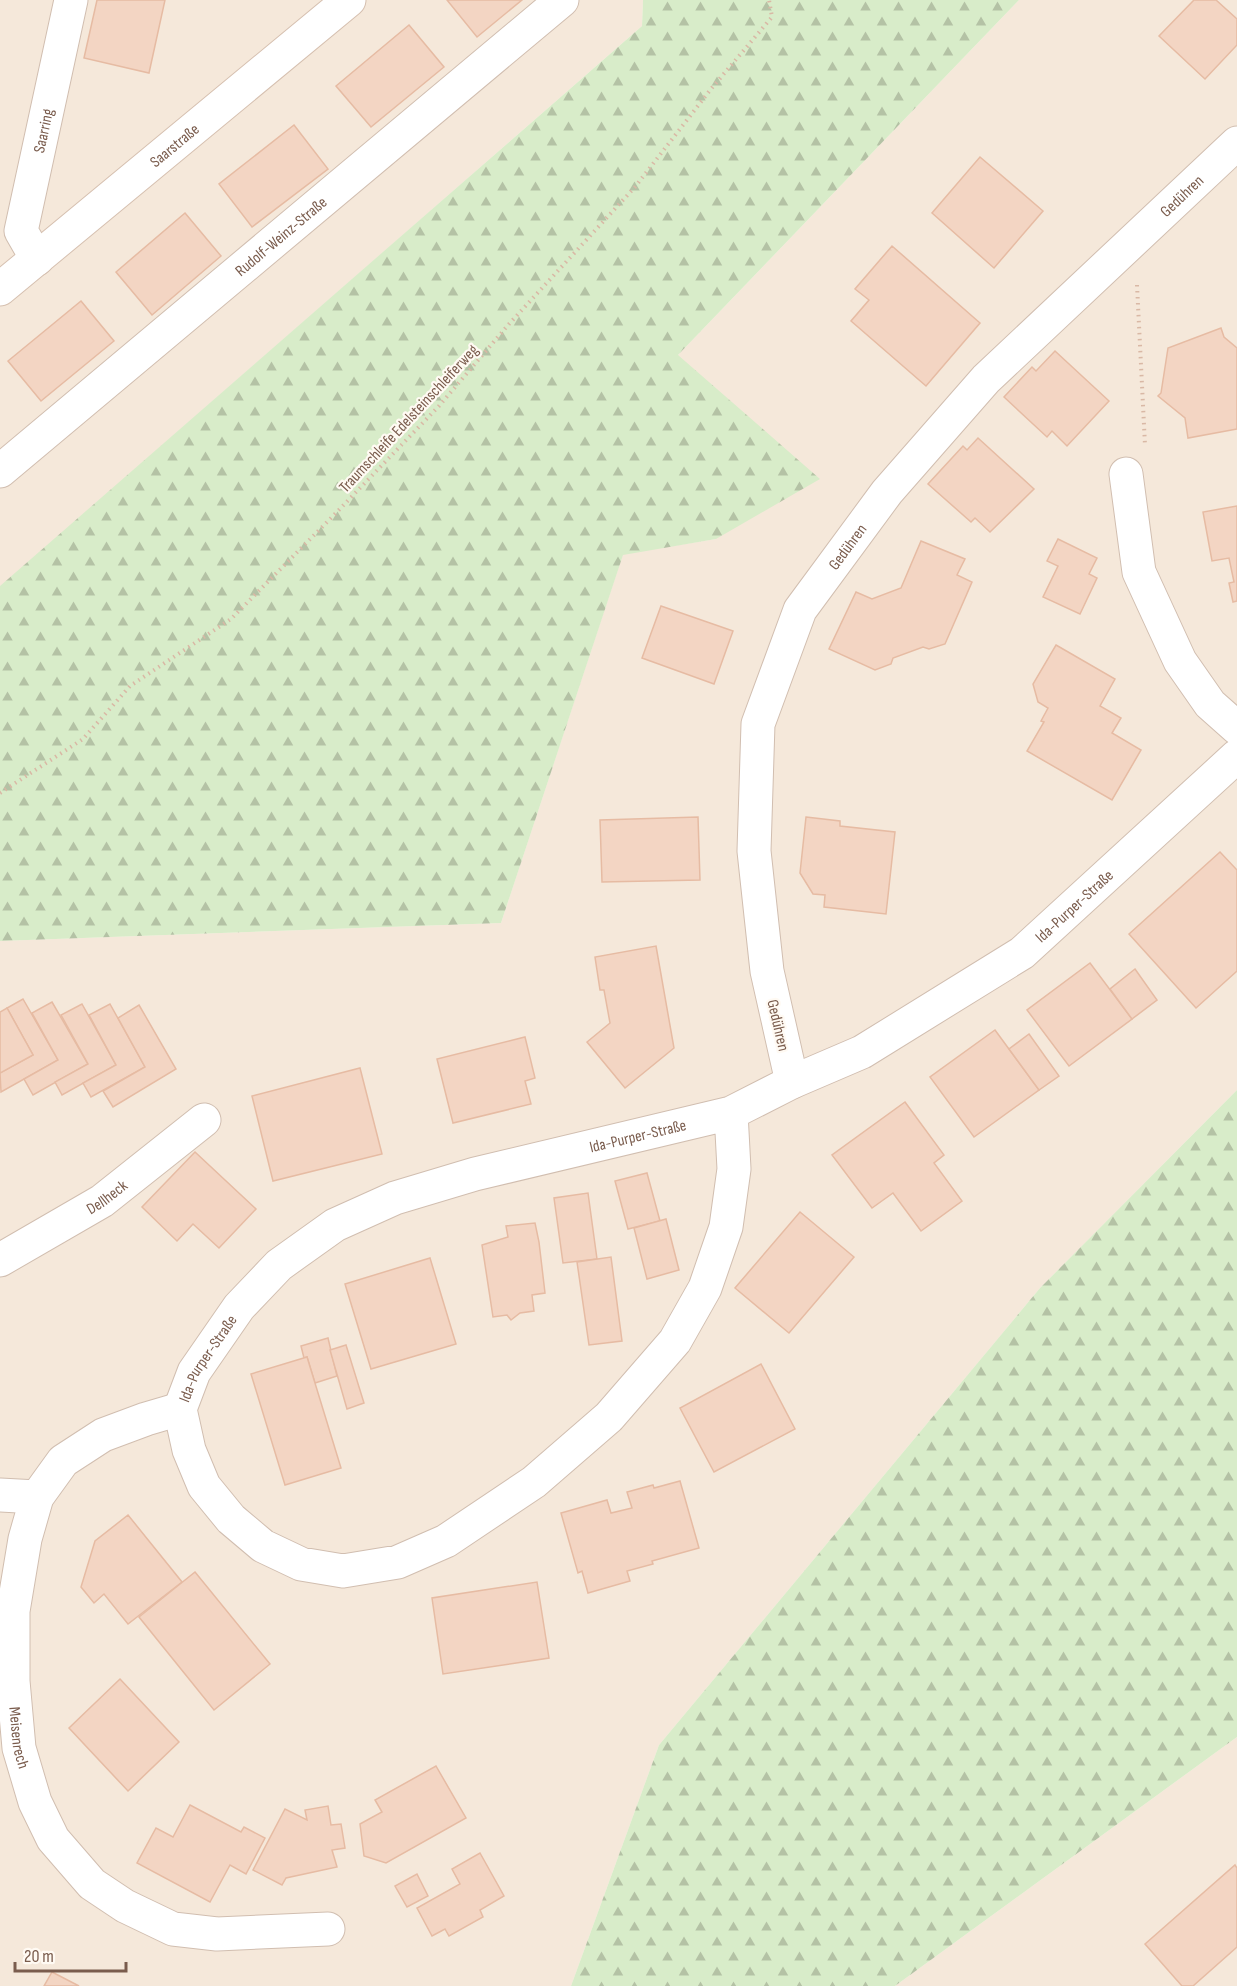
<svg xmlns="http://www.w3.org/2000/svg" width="1237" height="1986" font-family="'Sofia Sans Condensed',sans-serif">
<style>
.residential{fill:#f5e8da}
.forest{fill:url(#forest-firs)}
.building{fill:#f3d5c3;stroke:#e6bba3;stroke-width:1.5}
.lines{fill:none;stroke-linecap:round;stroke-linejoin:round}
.street-casing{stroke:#d1beb0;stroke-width:35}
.secondary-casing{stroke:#d6c0b0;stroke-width:35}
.path{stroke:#d9b8a5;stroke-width:4;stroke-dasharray:1.5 4.5;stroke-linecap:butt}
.street{stroke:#fff;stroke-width:33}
.secondary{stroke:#fff;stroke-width:33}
.labels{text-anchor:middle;stroke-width:4.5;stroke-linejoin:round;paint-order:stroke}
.street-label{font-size:16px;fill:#7a5c4d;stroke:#fffaf3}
</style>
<defs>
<pattern id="forest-firs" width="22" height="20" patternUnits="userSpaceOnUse" patternTransform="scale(1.5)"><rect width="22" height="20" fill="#d8ecc9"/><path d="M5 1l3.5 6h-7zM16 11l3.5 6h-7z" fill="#b4c2a5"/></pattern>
</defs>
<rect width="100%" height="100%" fill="#fdf6ec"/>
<g class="residential">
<path d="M 0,0 L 643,0 L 642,26 L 0,587 Z"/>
<path d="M 1019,0 L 1237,0 L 1237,1090 L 1040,1288 L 659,1745 L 571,1986 L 0,1986 L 0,941 L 501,923 L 623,554 L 716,539 L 678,355 Z"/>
<path d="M 1237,1737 L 1237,1986 L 895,1986 Z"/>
</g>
<g class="forest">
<path d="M 643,0 L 1019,0 L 678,355 L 820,479 L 716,539 L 623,555 L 501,923 L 0,941 L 0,586 L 642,26 Z"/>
<path d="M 1237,1090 L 1237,1737 L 895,1986 L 571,1986 L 659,1745 L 1040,1288 Z"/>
</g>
<g class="building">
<path d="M 97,0 L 165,0 L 149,73 L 84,58 Z"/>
<path d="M 447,0 L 522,0 L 477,37 Z"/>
<path d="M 1194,0 L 1216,0 L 1237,19 L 1237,45 L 1205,79 L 1159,36 Z"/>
<path d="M 409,25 L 444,67 L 371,127 L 336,86 Z"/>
<path d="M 294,125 L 328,169 L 252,227 L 219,184 Z"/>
<path d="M 980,157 L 1043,211 L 994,268 L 932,213 Z"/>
<path d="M 185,213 L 221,256 L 152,315 L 116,272 Z"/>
<path d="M 892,246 L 980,323 L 926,386 L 851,321 L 869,300 L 855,289 Z"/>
<path d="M 81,301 L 114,341 L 41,401 L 8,361 Z"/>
<path d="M 1221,328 L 1224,337 L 1237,348 L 1237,429 L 1188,438 L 1185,418 L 1158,396 L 1161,393 L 1168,348 Z"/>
<path d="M 1055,351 L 1109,401 L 1067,446 L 1052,431 L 1047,437 L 1004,397 L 1032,367 L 1036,371 Z"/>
<path d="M 978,438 L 1034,489 L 990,532 L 975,518 L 971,522 L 928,484 L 963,446 L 967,450 Z"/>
<path d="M 1237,506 L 1237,601 L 1233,602 L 1229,583 L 1234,582 L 1229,558 L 1212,561 L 1203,512 Z"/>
<path d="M 1058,539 L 1097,558 L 1089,574 L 1097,578 L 1080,614 L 1043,597 L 1058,566 L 1047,561 Z"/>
<path d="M 921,541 L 965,559 L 957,575 L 972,582 L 945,644 L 929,649 L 923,647 L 893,658 L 891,664 L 875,670 L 829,649 L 856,592 L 872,599 L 901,588 Z"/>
<path d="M 661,606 L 733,631 L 714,684 L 642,658 Z"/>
<path d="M 1056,645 L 1115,679 L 1100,706 L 1121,718 L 1112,733 L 1141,750 L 1112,800 L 1027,751 L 1044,722 L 1041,721 L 1048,708 L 1038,702 L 1033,684 Z"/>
<path d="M 698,817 L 700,880 L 602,882 L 600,820 Z"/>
<path d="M 806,817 L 840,821 L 840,826 L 895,832 L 886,914 L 824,907 L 825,895 L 813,894 L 800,873 Z"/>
<path d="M 1220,852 L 1237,870 L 1237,971 L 1196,1008 L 1129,934 Z"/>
<path d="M 656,946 L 674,1048 L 625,1088 L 587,1042 L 610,1023 L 604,990 L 600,990 L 595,957 Z"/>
<path d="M 1090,963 L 1132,1019 L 1069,1066 L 1027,1010 Z"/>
<path d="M 1135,969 L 1157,1000 L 1132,1019 L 1110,989 Z"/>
<path d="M 23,999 L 58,1060 L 1,1092 L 0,1073 L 33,1055 L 7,1008 Z"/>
<path d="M 52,1002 L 88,1064 L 33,1095 L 24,1079 L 58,1060 L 32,1013 Z"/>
<path d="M 82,1004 L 116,1065 L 62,1095 L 55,1082 L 88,1064 L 61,1015 Z"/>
<path d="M 110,1004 L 145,1067 L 91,1097 L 83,1083 L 116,1065 L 89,1015 Z"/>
<path d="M 139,1005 L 176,1069 L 113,1107 L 103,1091 L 145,1067 L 118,1018 Z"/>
<path d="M 7,1008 L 33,1055 L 0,1073 L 0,1012 Z"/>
<path d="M 995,1030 L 1039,1090 L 974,1137 L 930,1077 Z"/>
<path d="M 1029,1034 L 1059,1076 L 1039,1090 L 1009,1049 Z"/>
<path d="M 525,1037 L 535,1078 L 525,1081 L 531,1104 L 453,1123 L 437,1059 Z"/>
<path d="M 360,1068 L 382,1154 L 273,1181 L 252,1096 Z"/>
<path d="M 905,1102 L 944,1155 L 934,1163 L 962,1201 L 921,1231 L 893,1193 L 872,1208 L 832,1155 Z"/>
<path d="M 195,1152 L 256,1209 L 219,1248 L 193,1224 L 177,1241 L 142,1207 Z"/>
<path d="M 647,1173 L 660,1221 L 628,1229 L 615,1181 Z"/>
<path d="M 588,1193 L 597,1259 L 563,1263 L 554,1198 Z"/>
<path d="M 800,1212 L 854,1257 L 789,1333 L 735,1288 Z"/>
<path d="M 666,1219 L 679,1270 L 647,1279 L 634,1228 Z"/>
<path d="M 535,1223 L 539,1242 L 545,1293 L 532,1295 L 534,1311 L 520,1313 L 511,1320 L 507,1315 L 493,1317 L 482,1245 L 508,1237 L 506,1226 Z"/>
<path d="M 611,1257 L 622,1341 L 589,1345 L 577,1262 Z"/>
<path d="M 430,1258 L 456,1344 L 371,1369 L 345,1284 Z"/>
<path d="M 328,1338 L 337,1376 L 315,1383 L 307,1357 L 304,1358 L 301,1346 Z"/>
<path d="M 346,1345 L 364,1403 L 347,1409 L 330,1350 Z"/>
<path d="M 307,1357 L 341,1468 L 285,1485 L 251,1374 Z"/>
<path d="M 761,1364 L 795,1429 L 714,1472 L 680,1408 Z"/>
<path d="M 680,1481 L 699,1548 L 652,1561 L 653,1564 L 627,1571 L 630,1581 L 588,1593 L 582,1571 L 578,1573 L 561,1513 L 607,1500 L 611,1513 L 632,1508 L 627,1492 L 653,1485 L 654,1488 Z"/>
<path d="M 128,1515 L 182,1582 L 128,1624 L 104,1594 L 94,1603 L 81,1587 L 95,1541 Z"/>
<path d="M 195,1572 L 270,1664 L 214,1710 L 139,1617 Z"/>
<path d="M 537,1582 L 549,1658 L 443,1674 L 432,1598 Z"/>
<path d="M 120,1679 L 179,1742 L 128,1791 L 69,1728 Z"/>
<path d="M 436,1766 L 466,1818 L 386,1863 L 364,1856 L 360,1824 L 382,1812 L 375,1800 Z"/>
<path d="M 190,1805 L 241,1832 L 244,1827 L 265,1838 L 246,1874 L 230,1865 L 210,1902 L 137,1863 L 156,1828 L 173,1837 Z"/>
<path d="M 328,1806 L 331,1825 L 341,1824 L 345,1848 L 332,1850 L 337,1867 L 286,1878 L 282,1885 L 253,1870 L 285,1809 L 307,1820 L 305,1810 Z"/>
<path d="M 480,1853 L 504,1896 L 480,1910 L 483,1917 L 449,1936 L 445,1929 L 432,1936 L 417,1908 L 460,1884 L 452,1869 Z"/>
<path d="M 1235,1865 L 1237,1868 L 1237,1947 L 1193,1986 L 1182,1986 L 1145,1944 Z"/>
<path d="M 417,1874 L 428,1896 L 407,1907 L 395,1886 Z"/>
<path d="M 52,1972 L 79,1986 L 44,1986 Z"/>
</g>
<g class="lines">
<g class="street-casing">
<g id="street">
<path id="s1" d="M 37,259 L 21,231 L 71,0"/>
<path id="s2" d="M 0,471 L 562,0"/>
<path d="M 1126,474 L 1139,572 L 1180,661 L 1210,704 L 1237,728"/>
<path id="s3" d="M 792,1082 L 767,971 L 754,851 L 758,724 L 800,610 L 887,492 L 986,379 L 1237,143"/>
<path id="s4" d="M 731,1113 L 734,1169 L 726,1227 L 705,1288 L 675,1341 L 609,1417 L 534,1482 L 446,1541 L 398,1562 L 343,1571 L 301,1564 L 263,1546 L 231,1519 L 204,1486 L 189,1450 L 180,1409 L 194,1372 L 239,1307 L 279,1265 L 335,1225 L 395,1198 L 475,1174 L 731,1113 L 792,1082 L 862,1052 L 1022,953 L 1237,756"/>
<path id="s5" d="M 0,1260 L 102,1201 L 204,1120"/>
<path id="s6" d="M 180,1409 L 146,1419 L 103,1435 L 63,1461 L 37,1497 L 25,1539 L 13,1611 L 13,1681 L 19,1748 L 35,1802 L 53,1839 L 92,1884 L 125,1906 L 173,1929 L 217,1934 L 328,1929"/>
<path d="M 0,1495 L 37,1497"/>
</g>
</g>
<g class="secondary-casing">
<g id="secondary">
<path id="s7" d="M 0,289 L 349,0"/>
</g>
</g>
<g class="path">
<path d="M 1137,285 L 1145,445"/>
<path d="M 0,793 L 83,739 L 130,686 L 231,619 L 334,515 L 439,406 L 509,324 L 635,187 L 711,89 L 772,17 L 769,0"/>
</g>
<use href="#street" class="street"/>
<use href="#secondary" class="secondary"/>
</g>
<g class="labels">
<g class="street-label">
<text dy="6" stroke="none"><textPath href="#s1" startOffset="135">Saarring</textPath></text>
<text dy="6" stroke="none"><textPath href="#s7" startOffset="226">Saarstraße</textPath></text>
<text dy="6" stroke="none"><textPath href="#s3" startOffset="1048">Gedühren</textPath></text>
<text dy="6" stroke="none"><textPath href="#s2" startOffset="366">Rudolf-Weinz-Straße</textPath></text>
<text transform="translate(408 418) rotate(-47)" y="6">Traumschleife Edelsteinschleiferweg</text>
<text dy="6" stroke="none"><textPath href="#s3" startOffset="562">Gedühren</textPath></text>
<text dy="6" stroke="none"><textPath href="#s4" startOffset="1965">Ida-Purper-Straße</textPath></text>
<text transform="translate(779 1025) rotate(77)" y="6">Gedühren</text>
<text dy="6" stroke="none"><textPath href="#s4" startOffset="1466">Ida-Purper-Straße</textPath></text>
<text dy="6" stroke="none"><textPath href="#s5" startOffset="124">Dellheck</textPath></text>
<text dy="6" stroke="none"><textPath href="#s4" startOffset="962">Ida-Purper-Straße</textPath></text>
<text dy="6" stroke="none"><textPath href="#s6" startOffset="417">Meisenrech</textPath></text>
</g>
</g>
<path d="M15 1962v9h111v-9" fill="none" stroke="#7a5c4d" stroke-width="3"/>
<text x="24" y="1962" font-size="18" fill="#7a5c4d" stroke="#fffaf3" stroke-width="4.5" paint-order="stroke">20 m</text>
</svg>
